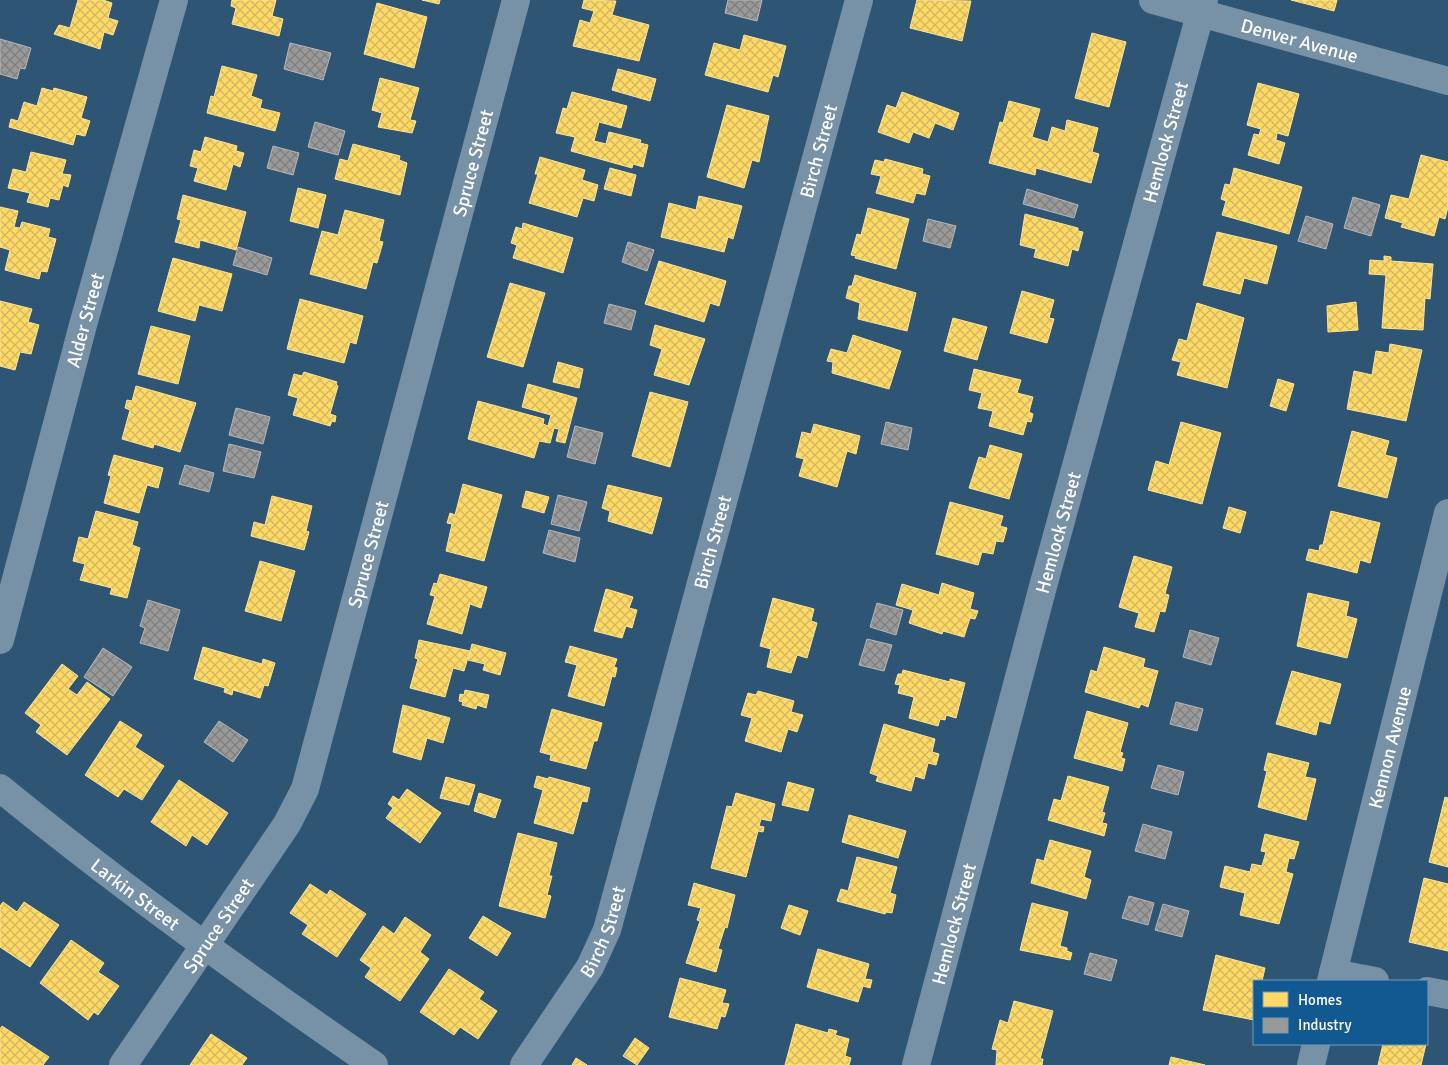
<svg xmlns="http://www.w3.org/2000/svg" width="1448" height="1065" font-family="Signika,sans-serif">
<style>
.homes{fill:url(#homes-cross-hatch);stroke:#ffe494}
.industry{fill:url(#industry-cross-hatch);stroke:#b8b8b8}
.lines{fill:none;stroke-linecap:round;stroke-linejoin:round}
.street{stroke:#7791a7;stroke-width:28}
.labels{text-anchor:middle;stroke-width:5;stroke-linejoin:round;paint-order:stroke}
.street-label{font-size:19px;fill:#fff;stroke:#125891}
</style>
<defs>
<pattern id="homes-cross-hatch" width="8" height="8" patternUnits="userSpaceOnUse" patternTransform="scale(1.25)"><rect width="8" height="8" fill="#ffd966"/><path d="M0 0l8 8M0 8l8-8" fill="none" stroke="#d2b660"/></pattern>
<pattern id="industry-cross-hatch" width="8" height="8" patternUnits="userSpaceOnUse" patternTransform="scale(1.25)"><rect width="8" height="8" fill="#999"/><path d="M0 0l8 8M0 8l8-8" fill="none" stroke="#7e7e7e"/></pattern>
</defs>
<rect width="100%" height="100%" fill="#2f5574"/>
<g class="homes">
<path d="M 78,0 L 103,0 L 112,3 L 108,18 L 118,21 L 113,35 L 104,32 L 100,49 L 54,34 L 59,25 L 70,28 Z"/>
<path d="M 232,0 L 276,0 L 272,16 L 283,19 L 279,36 L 232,24 L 236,8 L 231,6 Z"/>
<path d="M 422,0 L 440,0 L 439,4 Z"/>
<path d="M 584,0 L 616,1 L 612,15 L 649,25 L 639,61 L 573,46 L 580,20 L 590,23 L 594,11 L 582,8 Z"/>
<path d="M 917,0 L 971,1 L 962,41 L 910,28 Z"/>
<path d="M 1291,0 L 1337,0 L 1334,11 Z"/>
<path d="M 377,3 L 427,17 L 414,68 L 364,54 Z"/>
<path d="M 1092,33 L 1126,42 L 1109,107 L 1075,98 Z"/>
<path d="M 744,35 L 786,46 L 778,77 L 773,75 L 768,92 L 705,75 L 714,43 L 740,50 Z"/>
<path d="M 222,66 L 257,75 L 251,96 L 262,100 L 260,108 L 280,113 L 275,131 L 207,113 L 211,96 L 214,97 Z"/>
<path d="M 618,69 L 656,79 L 650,101 L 612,90 Z"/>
<path d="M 380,78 L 419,88 L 410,120 L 416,121 L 412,133 L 378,127 L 382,113 L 372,110 Z"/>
<path d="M 1258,83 L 1299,94 L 1288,136 L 1277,133 L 1276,140 L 1285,143 L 1279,164 L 1248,155 L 1254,134 L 1259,135 L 1261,129 L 1247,125 Z"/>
<path d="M 42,88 L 53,91 L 54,88 L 87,97 L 81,118 L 90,121 L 85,136 L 76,134 L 73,145 L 9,127 L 11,119 L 18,121 L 24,102 L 37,106 Z"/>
<path d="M 572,92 L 627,106 L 621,128 L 599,122 L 594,141 L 606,144 L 609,132 L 641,140 L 640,143 L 648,145 L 643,167 L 633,164 L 632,168 L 571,151 L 575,137 L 556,133 L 563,108 L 567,109 Z"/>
<path d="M 902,92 L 959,113 L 953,130 L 935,123 L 929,138 L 913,132 L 909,143 L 878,132 L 887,105 L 896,108 Z"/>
<path d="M 1009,101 L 1040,109 L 1032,137 L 1048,142 L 1052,127 L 1065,131 L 1067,120 L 1098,128 L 1092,152 L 1099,154 L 1091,183 L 1036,168 L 1035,175 L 989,163 L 1000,122 L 1003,123 Z"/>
<path d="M 727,105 L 769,116 L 759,162 L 752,160 L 744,188 L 707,177 Z"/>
<path d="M 205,137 L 237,146 L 236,151 L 244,153 L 240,167 L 233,164 L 226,190 L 194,181 L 198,168 L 190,166 L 194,150 L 201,152 Z"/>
<path d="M 353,144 L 400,156 L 399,160 L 407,163 L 400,195 L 335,179 L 340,159 L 348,161 Z"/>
<path d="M 31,152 L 66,160 L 62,174 L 71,175 L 68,187 L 63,185 L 59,200 L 50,198 L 48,207 L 27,202 L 30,193 L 8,188 L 13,169 L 26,172 Z"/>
<path d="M 1421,155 L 1448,162 L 1448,207 L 1445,219 L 1439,217 L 1434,236 L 1401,227 L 1403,223 L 1385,218 L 1391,195 L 1409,199 Z"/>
<path d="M 540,157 L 585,170 L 582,180 L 598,185 L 594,201 L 583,198 L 577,217 L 529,203 L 538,174 L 535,174 Z"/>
<path d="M 885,159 L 923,169 L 922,174 L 930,176 L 925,195 L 916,193 L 913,203 L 876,193 L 881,176 L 871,174 L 875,160 L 884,162 Z"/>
<path d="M 610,168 L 636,175 L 631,196 L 604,189 Z"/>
<path d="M 1234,168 L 1302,187 L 1289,234 L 1222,215 L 1226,201 L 1221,199 L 1225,184 L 1230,185 Z"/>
<path d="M 298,188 L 326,195 L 318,228 L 290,221 Z"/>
<path d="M 183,195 L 246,212 L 236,250 L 200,240 L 199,248 L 175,242 L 181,220 L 177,219 Z"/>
<path d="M 699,196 L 742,206 L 733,239 L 728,237 L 724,252 L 661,237 L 669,203 L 696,210 Z"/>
<path d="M 0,207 L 18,211 L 14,227 L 20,228 L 22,222 L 50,229 L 48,237 L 56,239 L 47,272 L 41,271 L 39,279 L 5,270 L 10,250 L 0,247 Z"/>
<path d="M 868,208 L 909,219 L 896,269 L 855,258 L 856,256 L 851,255 L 857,234 L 861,235 Z"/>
<path d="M 345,210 L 384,220 L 379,241 L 383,242 L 377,263 L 373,262 L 366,289 L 310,274 L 322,231 L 338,235 Z"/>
<path d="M 1025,214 L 1078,228 L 1078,231 L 1083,232 L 1078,251 L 1072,249 L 1068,266 L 1034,257 L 1036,249 L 1020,245 Z"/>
<path d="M 523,223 L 573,238 L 563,273 L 513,258 L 517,245 L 511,243 L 516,227 L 522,229 Z"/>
<path d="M 1217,232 L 1277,246 L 1267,284 L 1244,278 L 1240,294 L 1203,285 Z"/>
<path d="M 1384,256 L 1391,257 L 1391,261 L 1433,264 L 1430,299 L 1425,298 L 1423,330 L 1382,328 L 1386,275 L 1369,274 L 1370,260 L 1384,261 Z"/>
<path d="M 173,258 L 232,274 L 222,311 L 199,305 L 195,321 L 158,311 Z"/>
<path d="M 659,261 L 726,281 L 719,306 L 710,303 L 704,322 L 645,304 Z"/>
<path d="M 855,275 L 916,293 L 907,331 L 858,319 L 860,303 L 846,298 L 849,286 L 852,286 Z"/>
<path d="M 510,283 L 545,293 L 523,367 L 487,357 Z"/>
<path d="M 1022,291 L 1054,300 L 1049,318 L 1054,319 L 1047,343 L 1010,333 Z"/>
<path d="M 300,299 L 363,316 L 356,344 L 350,342 L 344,363 L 287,349 Z"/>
<path d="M 0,301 L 32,309 L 28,322 L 39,325 L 31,354 L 20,352 L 15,370 L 0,366 Z"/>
<path d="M 1356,302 L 1358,330 L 1328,332 L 1327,306 Z"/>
<path d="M 1197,303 L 1244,318 L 1227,388 L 1177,375 L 1181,362 L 1172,360 L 1179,339 L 1187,341 Z"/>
<path d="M 953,318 L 987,327 L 977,360 L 944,351 Z"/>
<path d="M 655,325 L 705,339 L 689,385 L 654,375 L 662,349 L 650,345 Z"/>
<path d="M 151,326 L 190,336 L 178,384 L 138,374 Z"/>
<path d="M 853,335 L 901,351 L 889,389 L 832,373 L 833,362 L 827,361 L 831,349 L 847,353 Z"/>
<path d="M 1390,344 L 1422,350 L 1406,421 L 1347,409 L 1354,371 L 1372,375 L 1376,351 L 1389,353 Z"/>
<path d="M 558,362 L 583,369 L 579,388 L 553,382 Z"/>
<path d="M 974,369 L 1021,380 L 1017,393 L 1033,397 L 1029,412 L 1033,414 L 1031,422 L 1027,421 L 1023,435 L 989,426 L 993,411 L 978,408 L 982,393 L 969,390 Z"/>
<path d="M 304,372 L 337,382 L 336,384 L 338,386 L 330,414 L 336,416 L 335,422 L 332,421 L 330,426 L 293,415 L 298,398 L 288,395 L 294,374 L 302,376 Z"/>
<path d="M 1278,379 L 1294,384 L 1286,411 L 1270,406 Z"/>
<path d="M 528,384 L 577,398 L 565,443 L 556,441 L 559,429 L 554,428 L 550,443 L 539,441 L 534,458 L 468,439 L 478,401 L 544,419 L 543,424 L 548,426 L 551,415 L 522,407 Z"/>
<path d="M 136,386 L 196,403 L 180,452 L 154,444 L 153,448 L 122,439 L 130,410 L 125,408 L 127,400 L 132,401 Z"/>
<path d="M 650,392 L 688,402 L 670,467 L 632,456 Z"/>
<path d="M 1181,422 L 1221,433 L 1202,504 L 1148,490 L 1156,461 L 1169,465 Z"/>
<path d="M 814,424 L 860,436 L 856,454 L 847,451 L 837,487 L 799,476 L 804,459 L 796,457 L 802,432 L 811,434 Z"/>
<path d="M 1352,431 L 1389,441 L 1385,455 L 1397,458 L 1387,498 L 1338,486 Z"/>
<path d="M 990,445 L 1022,454 L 1009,499 L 969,488 L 979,457 L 986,459 Z"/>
<path d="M 114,455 L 163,468 L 158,488 L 147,485 L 139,513 L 104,503 L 111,476 L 108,475 Z"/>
<path d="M 463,484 L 502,495 L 484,561 L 446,551 L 452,524 L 447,523 L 450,513 L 455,515 Z"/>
<path d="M 608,485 L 662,498 L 652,534 L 608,521 L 610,511 L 602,508 Z"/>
<path d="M 526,491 L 549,497 L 544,513 L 522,507 Z"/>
<path d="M 272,496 L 312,506 L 306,531 L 309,532 L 304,550 L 251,536 L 254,522 L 265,525 Z"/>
<path d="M 950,502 L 1003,516 L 1000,526 L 1007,528 L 1003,542 L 996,541 L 993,554 L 982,552 L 978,565 L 936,554 Z"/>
<path d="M 1229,507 L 1246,512 L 1240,533 L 1223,528 Z"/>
<path d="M 96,511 L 138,522 L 132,545 L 140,548 L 127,598 L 110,594 L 112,588 L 80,580 L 85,564 L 73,561 L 79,537 L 88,539 Z"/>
<path d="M 1331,511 L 1380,523 L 1370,563 L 1360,560 L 1357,573 L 1306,560 L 1309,549 L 1319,551 L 1320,545 L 1323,545 Z"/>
<path d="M 1134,556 L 1172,567 L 1165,594 L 1169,595 L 1165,612 L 1160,611 L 1154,632 L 1135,627 L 1139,613 L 1119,607 Z"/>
<path d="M 260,561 L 295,571 L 281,621 L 245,611 Z"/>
<path d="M 440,574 L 487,587 L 481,608 L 470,604 L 462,634 L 427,624 L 435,596 L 430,595 L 434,583 L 437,584 Z"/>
<path d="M 942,583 L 974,593 L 970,609 L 978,611 L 975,619 L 970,618 L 964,637 L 943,631 L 942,634 L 909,623 L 913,610 L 896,605 L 902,584 L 939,595 Z"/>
<path d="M 606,589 L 633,597 L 629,608 L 637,610 L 632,628 L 626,626 L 622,638 L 594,631 Z"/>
<path d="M 1308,593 L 1349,602 L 1346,616 L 1357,619 L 1347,658 L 1297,646 Z"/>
<path d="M 773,598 L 814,609 L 811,621 L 817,623 L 807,658 L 797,655 L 791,673 L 767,667 L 771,649 L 760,646 Z"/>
<path d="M 419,640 L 470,651 L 464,671 L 453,668 L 445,697 L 410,688 L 418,659 L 415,658 Z"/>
<path d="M 472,644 L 506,653 L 500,675 L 483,670 L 485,664 L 468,660 Z"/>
<path d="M 570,646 L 617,659 L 614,667 L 617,668 L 615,677 L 612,676 L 604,706 L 568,696 L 577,665 L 565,662 Z"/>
<path d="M 203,647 L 262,664 L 263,659 L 275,663 L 268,686 L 264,685 L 260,698 L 233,690 L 232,695 L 224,692 L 225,688 L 194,679 Z"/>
<path d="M 1104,647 L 1145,659 L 1143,667 L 1158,671 L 1148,707 L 1141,704 L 1139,708 L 1085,692 L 1091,670 L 1097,672 Z"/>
<path d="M 62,664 L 78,676 L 68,689 L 77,695 L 87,682 L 110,699 L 67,755 L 36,732 L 41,725 L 25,713 Z"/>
<path d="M 903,670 L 950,682 L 950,679 L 965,683 L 956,718 L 946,715 L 945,720 L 940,719 L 938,726 L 909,718 L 914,697 L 898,693 L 900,685 L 895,684 L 898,674 L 902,674 Z"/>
<path d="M 1292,671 L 1341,684 L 1330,724 L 1319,721 L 1316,735 L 1276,724 Z"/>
<path d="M 465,690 L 489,695 L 486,708 L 477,705 L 476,709 L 462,705 L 463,702 L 459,701 L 460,694 L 464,695 Z"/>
<path d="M 758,691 L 794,701 L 791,712 L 803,715 L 797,732 L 788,729 L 781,752 L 745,741 L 752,718 L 741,715 L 748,693 L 756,695 Z"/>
<path d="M 403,705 L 450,718 L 443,743 L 427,738 L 421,760 L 393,752 Z"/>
<path d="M 552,709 L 602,723 L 597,741 L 594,741 L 586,769 L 550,760 L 551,755 L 540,752 Z"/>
<path d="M 1087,711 L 1128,723 L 1120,752 L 1123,753 L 1121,758 L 1125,759 L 1122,771 L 1074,758 Z"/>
<path d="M 120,721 L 142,735 L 135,747 L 164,766 L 142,800 L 124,789 L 118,797 L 85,775 Z"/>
<path d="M 884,724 L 935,739 L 932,752 L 939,754 L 936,765 L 928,763 L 924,779 L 915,776 L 911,791 L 876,781 L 878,776 L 870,773 Z"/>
<path d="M 1268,753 L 1309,763 L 1305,777 L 1316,779 L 1306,820 L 1258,807 L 1267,771 L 1264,770 Z"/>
<path d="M 537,776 L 548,779 L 549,777 L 590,788 L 587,802 L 582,801 L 573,834 L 534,823 L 543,790 L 534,787 Z"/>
<path d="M 1068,776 L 1109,787 L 1102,812 L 1105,813 L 1102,823 L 1107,824 L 1104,836 L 1048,820 L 1054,799 L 1061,801 Z"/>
<path d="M 446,777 L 475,785 L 469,805 L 440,798 Z"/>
<path d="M 179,780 L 228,813 L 207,845 L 192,835 L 186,846 L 151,822 Z"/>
<path d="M 788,782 L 814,789 L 808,811 L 782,805 Z"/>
<path d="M 407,789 L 441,813 L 420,843 L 386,818 L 393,808 L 388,804 L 393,796 L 399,800 Z"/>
<path d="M 479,793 L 501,800 L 495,818 L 474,811 Z"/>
<path d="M 736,793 L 775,804 L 771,821 L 761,819 L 759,826 L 764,827 L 763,832 L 758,831 L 746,877 L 711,868 L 727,806 L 732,807 Z"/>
<path d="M 1445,797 L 1448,798 L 1448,867 L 1429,862 Z"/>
<path d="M 849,815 L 906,831 L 898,858 L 842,842 Z"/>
<path d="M 518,833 L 557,843 L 549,876 L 552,876 L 547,895 L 551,896 L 545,918 L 499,906 Z"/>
<path d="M 1265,834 L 1299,842 L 1294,859 L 1289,858 L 1286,872 L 1293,874 L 1279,924 L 1240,915 L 1245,893 L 1220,887 L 1225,866 L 1250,872 L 1252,864 L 1262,866 L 1266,852 L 1261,851 Z"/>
<path d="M 1050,840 L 1091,851 L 1084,877 L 1091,880 L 1086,899 L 1031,883 L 1037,859 L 1044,861 Z"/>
<path d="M 857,857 L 897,867 L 890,893 L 896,895 L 892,913 L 886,912 L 885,914 L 837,901 L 841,889 L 848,891 Z"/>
<path d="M 1424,878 L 1448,884 L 1448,951 L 1409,942 Z"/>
<path d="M 694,883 L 735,895 L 727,928 L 725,927 L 718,949 L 722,950 L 716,972 L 686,963 L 700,921 L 697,920 L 701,908 L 688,905 Z"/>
<path d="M 310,884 L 327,895 L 330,890 L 366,914 L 337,957 L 302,934 L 308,925 L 290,913 Z"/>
<path d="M 3,902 L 17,912 L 24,902 L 59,925 L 30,967 L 0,947 L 0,906 Z"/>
<path d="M 1032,903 L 1068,912 L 1060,946 L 1067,948 L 1067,951 L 1072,953 L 1070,960 L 1020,950 Z"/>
<path d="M 789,905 L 808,911 L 800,935 L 781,928 Z"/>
<path d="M 483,916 L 511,933 L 497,956 L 469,938 Z"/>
<path d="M 405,917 L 431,935 L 420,952 L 429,959 L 400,1001 L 365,977 L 371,968 L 360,960 L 383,926 L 394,934 Z"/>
<path d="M 71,940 L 104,963 L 98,972 L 119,986 L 98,1015 L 94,1012 L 88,1020 L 40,983 Z"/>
<path d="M 818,949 L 869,964 L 865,979 L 872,980 L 870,988 L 863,986 L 858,1002 L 807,987 Z"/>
<path d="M 1216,955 L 1265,968 L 1262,981 L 1254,981 L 1254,1020 L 1203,1010 Z"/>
<path d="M 449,969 L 484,992 L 479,999 L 497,1011 L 478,1039 L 460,1027 L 454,1035 L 420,1012 Z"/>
<path d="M 680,978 L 726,990 L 722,1003 L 729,1004 L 725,1017 L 721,1016 L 717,1029 L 669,1017 Z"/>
<path d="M 1014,1001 L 1053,1011 L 1040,1059 L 1043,1059 L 1042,1065 L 996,1065 L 997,1050 L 992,1049 L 1000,1020 L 1008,1023 Z"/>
<path d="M 796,1024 L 828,1033 L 829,1029 L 837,1031 L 835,1035 L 849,1039 L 845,1056 L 851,1058 L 849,1065 L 785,1065 Z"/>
<path d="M 2,1026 L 49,1057 L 43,1065 L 0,1065 L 0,1029 Z"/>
<path d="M 211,1034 L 247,1058 L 242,1065 L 190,1065 Z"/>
<path d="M 635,1038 L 649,1048 L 637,1065 L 623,1056 Z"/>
<path d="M 1383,1044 L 1426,1044 L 1421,1065 L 1378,1065 Z"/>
<path d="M 1171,1057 L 1205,1065 L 1169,1065 Z"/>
<path d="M 576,1058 L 587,1065 L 572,1065 Z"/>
</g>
<g class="industry">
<path d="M 728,0 L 762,0 L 757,21 L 725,13 Z"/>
<path d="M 0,39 L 31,48 L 25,69 L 20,68 L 17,79 L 0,74 Z"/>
<path d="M 290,43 L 331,53 L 323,80 L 284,69 Z"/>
<path d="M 315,122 L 345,131 L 338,155 L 308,147 Z"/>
<path d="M 273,146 L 299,153 L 293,175 L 267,168 Z"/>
<path d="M 1027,189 L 1078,205 L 1074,218 L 1023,204 Z"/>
<path d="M 1353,197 L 1380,205 L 1371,236 L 1344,228 Z"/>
<path d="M 1306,216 L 1333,224 L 1326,249 L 1298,241 Z"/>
<path d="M 928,219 L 956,226 L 950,248 L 923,241 Z"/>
<path d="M 628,242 L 654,250 L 647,271 L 622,262 Z"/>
<path d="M 238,247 L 272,258 L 267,275 L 233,265 Z"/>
<path d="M 609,304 L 636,311 L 631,330 L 604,323 Z"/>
<path d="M 236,408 L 270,417 L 263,444 L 229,435 Z"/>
<path d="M 886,422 L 912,428 L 908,450 L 881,444 Z"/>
<path d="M 575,426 L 603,433 L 595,464 L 567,457 Z"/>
<path d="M 229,444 L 261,452 L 254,478 L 223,471 Z"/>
<path d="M 185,465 L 214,473 L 209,492 L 179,484 Z"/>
<path d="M 558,495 L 587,502 L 579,531 L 551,524 Z"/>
<path d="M 549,530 L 580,538 L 575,562 L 543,553 Z"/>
<path d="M 148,600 L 180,610 L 168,651 L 140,643 L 145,628 L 140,626 Z"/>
<path d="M 877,603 L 903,610 L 896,635 L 870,627 Z"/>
<path d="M 1190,630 L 1219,638 L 1211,665 L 1183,657 Z"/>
<path d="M 867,639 L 892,645 L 884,671 L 859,665 Z"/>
<path d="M 103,648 L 132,667 L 113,696 L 84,677 Z"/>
<path d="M 1176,702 L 1203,709 L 1197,731 L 1170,724 Z"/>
<path d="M 219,721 L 248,740 L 233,762 L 204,742 Z"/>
<path d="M 1158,765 L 1184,772 L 1178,795 L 1151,788 Z"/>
<path d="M 1143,824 L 1172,832 L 1165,859 L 1135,851 Z"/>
<path d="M 1129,896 L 1154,903 L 1148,925 L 1122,918 Z"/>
<path d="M 1163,904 L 1189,911 L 1182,937 L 1155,930 Z"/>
<path d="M 1090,953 L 1117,960 L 1111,981 L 1084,974 Z"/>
</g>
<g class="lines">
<g class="street">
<path id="s1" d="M 1153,0 L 1448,81"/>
<path id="s2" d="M 0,640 L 83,325 L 174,0"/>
<path id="s3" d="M 0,788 C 121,887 246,977 374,1065"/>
<path d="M 1333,973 L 1375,981"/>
<path id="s4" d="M 1331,981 L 1448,513"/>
<path d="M 1427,991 L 1448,995"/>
<path id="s5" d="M 123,1065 L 287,824 L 305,789 L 516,0"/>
<path id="s6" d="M 524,1065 L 590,967 L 607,930 L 859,0"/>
<path id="s7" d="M 916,1065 L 1045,579 L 1204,0"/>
<path d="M 1311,1065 L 1316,1044"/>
</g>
</g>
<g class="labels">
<g class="street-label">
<text dy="7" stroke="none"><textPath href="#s1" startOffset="152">Denver Avenue</textPath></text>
<text dy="7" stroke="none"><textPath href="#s7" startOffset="956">Hemlock Street</textPath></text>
<text dy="7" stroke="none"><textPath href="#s6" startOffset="966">Birch Street</textPath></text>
<text dy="7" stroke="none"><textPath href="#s5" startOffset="979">Spruce Street</textPath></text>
<text dy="7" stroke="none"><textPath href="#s2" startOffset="331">Alder Street</textPath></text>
<text dy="7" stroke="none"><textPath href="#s7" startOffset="551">Hemlock Street</textPath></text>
<text dy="7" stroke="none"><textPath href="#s6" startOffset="561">Birch Street</textPath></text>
<text dy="7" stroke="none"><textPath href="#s5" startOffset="574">Spruce Street</textPath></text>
<text dy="7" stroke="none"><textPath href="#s4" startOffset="241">Kennon Avenue</textPath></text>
<text dy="7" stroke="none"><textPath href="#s3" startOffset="172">Larkin Street</textPath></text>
<text dy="7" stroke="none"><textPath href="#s7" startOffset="146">Hemlock Street</textPath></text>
<text dy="7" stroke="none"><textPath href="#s5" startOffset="169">Spruce Street</textPath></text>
<text dy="7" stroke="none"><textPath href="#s6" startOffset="156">Birch Street</textPath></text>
</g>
</g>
<rect x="1253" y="980" width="175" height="65" fill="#125891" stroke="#719bbd"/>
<rect x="1263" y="992" width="25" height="15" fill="#ffd966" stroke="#719bbd"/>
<text x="1298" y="1005" font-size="15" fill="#ffffff">Homes</text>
<rect x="1263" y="1018" width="25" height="15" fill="#999999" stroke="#719bbd"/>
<text x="1298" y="1030" font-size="15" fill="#ffffff">Industry</text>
</svg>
